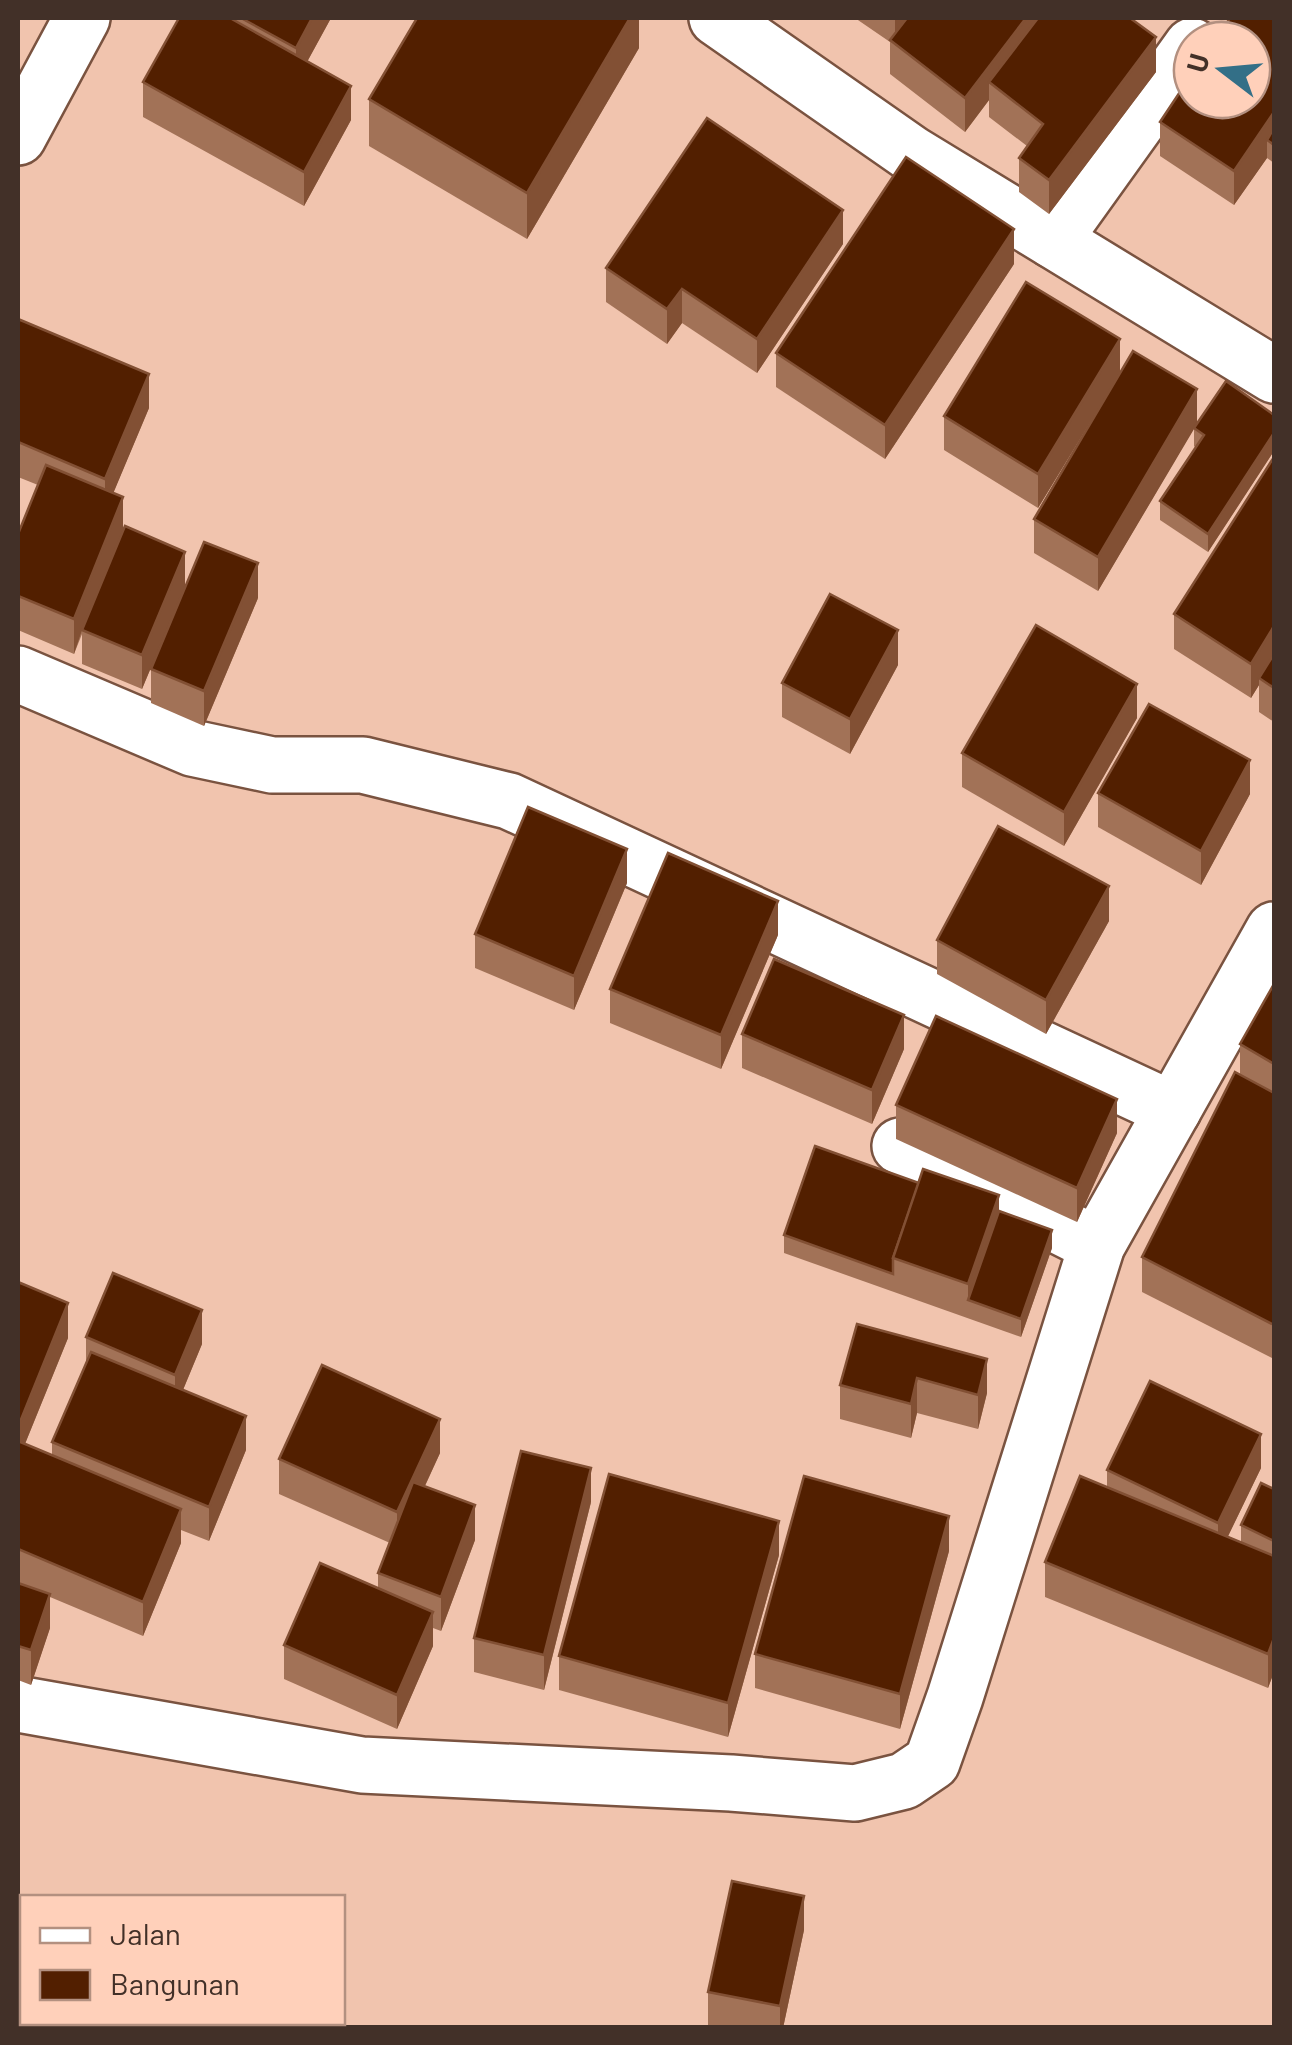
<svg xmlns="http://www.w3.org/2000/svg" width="1292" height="2045" font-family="Barlow,sans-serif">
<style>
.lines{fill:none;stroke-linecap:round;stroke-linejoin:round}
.minor-casing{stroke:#7a5340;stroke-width:60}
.minor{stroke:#fff;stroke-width:55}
.wall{fill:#a27257}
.shaded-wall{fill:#825034}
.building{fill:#521f00;stroke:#825034;stroke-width:2.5}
</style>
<rect width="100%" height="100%" fill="#f1c4ae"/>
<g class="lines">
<g class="minor-casing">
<g id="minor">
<path d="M 717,18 L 912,154 L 1274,375"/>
<path d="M 18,137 L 82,18"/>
<path d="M 1053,240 L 1192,46"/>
<path d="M 18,674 L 192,748 L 272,765 L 363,765 L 509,801 L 1173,1110"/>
<path d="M 900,1146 L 1097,1245"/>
<path d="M 18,1704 L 362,1765 L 731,1783 L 855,1793 L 904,1781 L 932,1762 L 955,1697 L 1097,1245 L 1274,930"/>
</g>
</g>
<use href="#minor" class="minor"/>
</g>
<g class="wall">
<path d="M 180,18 L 331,18 L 307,62 L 351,120 L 304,206 L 143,117 L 143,82 Z"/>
<path d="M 639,18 L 639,48 L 527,239 L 369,146 L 369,99 Z"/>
<path d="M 855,18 L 1130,18 L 1156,72 L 1049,214 L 1019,192 L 1019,158 L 1027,146 L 989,117 L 989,100 L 965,132 L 890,74 L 890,42 Z"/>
<path d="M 1274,18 L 1274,163 L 1267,158 L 1234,205 L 1160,156 L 1160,122 Z"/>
<path d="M 843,244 L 757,373 L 682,323 L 667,344 L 606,302 L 606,268 Z"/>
<path d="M 1014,264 L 885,459 L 776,387 L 776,353 Z"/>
<path d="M 18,319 L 149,408 L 113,493 L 123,530 L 185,586 L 142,689 L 82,664 L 82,634 L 74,654 L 18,630 L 18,534 L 38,485 L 18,477 Z"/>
<path d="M 1120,373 L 1197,424 L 1274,415 L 1274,451 L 1208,552 L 1160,520 L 1160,501 L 1196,448 L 1194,446 L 1194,428 L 1098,591 L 1034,553 L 1034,519 L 1108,393 L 1038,508 L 944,450 L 944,416 Z"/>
<path d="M 1274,457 L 1274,722 L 1259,712 L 1259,685 L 1251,698 L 1174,649 L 1174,614 Z"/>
<path d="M 258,598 L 204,726 L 151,703 L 151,669 Z"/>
<path d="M 898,665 L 850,754 L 782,717 L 782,683 Z"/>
<path d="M 1137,718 L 1064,846 L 962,787 L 962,753 Z"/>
<path d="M 1098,793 L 1250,794 L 1201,885 L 1098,827 Z"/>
<path d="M 627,883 L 574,1010 L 475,968 L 475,934 Z"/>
<path d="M 1109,921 L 1046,1034 L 937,974 L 937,940 Z"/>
<path d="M 778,935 L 721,1069 L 610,1023 L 610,989 Z"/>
<path d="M 1274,984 L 1274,1359 L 1142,1292 L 1142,1257 L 1240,1075 L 1240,1044 Z"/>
<path d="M 742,1034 L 904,1049 L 872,1124 L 742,1068 Z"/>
<path d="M 896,1105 L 1117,1133 L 1077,1222 L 896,1139 Z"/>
<path d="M 999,1211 L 1052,1248 L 1021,1337 L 784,1253 L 784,1235 Z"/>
<path d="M 18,1282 L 68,1338 L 25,1444 L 52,1456 L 52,1442 L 86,1362 L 86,1337 L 202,1344 L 183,1390 L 246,1450 L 209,1541 L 181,1530 L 181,1543 L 143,1636 L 50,1597 L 50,1628 L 31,1685 L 18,1680 Z"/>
<path d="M 857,1324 L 987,1393 L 978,1429 L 917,1413 L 911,1438 L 840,1419 L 840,1385 Z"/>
<path d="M 440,1453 L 425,1486 L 475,1540 L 441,1631 L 433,1628 L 433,1646 L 397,1729 L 284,1679 L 284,1645 L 378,1588 L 378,1573 L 390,1543 L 279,1494 L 279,1459 Z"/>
<path d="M 1261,1468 L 1228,1536 L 1241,1542 L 1241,1525 L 1274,1489 L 1274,1672 L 1268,1688 L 1045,1597 L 1045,1562 L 1107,1487 L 1107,1470 Z"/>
<path d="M 591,1502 L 544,1690 L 474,1672 L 474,1638 Z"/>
<path d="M 949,1551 L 900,1729 L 755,1688 L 755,1654 Z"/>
<path d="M 779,1555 L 728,1737 L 559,1690 L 559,1656 Z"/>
<path d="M 804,1930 L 783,2028 L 708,2026 L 708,1992 Z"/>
</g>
<g class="shaded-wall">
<path d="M 312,18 L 331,18 L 296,82 L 296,48 Z"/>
<path d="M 630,18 L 639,18 L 639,48 L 527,239 L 527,193 Z"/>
<path d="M 895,18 L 916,18 L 895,46 Z"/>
<path d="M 1026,18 L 1041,18 L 989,82 L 989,100 L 965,132 L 965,98 Z"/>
<path d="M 1156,37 L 1156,72 L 1049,214 L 1049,180 Z"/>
<path d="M 351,86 L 351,120 L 304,206 L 304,172 Z"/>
<path d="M 1274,112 L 1274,145 L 1267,140 L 1267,158 L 1234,205 L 1234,171 Z"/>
<path d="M 843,210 L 843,244 L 757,373 L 757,339 Z"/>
<path d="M 1014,229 L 1014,264 L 885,459 L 885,425 Z"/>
<path d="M 682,289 L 682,323 L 667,344 L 667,309 Z"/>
<path d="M 1120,339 L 1120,373 L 1038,508 L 1038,474 Z"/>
<path d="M 149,374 L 149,408 L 105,513 L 105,479 Z"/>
<path d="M 1197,389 L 1197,424 L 1098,591 L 1098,557 Z"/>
<path d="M 1274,433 L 1274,451 L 1208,552 L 1208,534 Z"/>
<path d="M 123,497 L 123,532 L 82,630 L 74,654 L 74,619 Z"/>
<path d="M 185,552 L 185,586 L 142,689 L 142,655 Z"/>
<path d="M 258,563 L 258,598 L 204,726 L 204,691 Z"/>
<path d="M 1274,626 L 1274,660 L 1259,678 L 1259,685 L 1251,698 L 1251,664 Z"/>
<path d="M 898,630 L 898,665 L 850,754 L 850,719 Z"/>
<path d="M 1137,684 L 1137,718 L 1064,846 L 1064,812 Z"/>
<path d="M 1250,760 L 1250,794 L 1201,885 L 1201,851 Z"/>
<path d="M 627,849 L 627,883 L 574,1010 L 574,976 Z"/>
<path d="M 1109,886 L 1109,921 L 1046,1034 L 1046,1000 Z"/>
<path d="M 778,901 L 778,935 L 721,1069 L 721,1035 Z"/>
<path d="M 904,1015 L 904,1049 L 872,1124 L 872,1090 Z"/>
<path d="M 1117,1099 L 1117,1133 L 1077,1222 L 1077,1188 Z"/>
<path d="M 999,1195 L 999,1230 L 968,1300 L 968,1284 Z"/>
<path d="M 1052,1230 L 1052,1248 L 1021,1337 L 1021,1319 Z"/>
<path d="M 68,1303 L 68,1338 L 20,1456 L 20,1422 Z"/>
<path d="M 202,1310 L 202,1344 L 175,1409 L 175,1375 Z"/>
<path d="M 987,1359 L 987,1393 L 978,1429 L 978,1395 Z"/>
<path d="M 917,1378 L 917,1413 L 911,1438 L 911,1404 Z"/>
<path d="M 246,1416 L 246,1450 L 209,1541 L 209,1507 Z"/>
<path d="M 440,1419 L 440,1453 L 397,1546 L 397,1512 Z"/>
<path d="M 1261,1434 L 1261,1468 L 1218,1557 L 1218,1523 Z"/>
<path d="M 591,1468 L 591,1502 L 544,1690 L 544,1655 Z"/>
<path d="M 475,1505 L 475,1540 L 441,1631 L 441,1597 Z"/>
<path d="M 181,1509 L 181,1543 L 143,1636 L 143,1602 Z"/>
<path d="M 949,1516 L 949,1551 L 900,1729 L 900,1694 Z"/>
<path d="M 779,1521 L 779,1555 L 728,1737 L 728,1703 Z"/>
<path d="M 50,1594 L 50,1628 L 31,1685 L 31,1650 Z"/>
<path d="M 433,1612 L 433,1646 L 397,1729 L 397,1695 Z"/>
<path d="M 1274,1638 L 1274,1672 L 1268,1688 L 1268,1654 Z"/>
<path d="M 804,1896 L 804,1930 L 783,2028 L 780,2028 L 780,2006 Z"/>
</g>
<g class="building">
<path d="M 179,18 L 230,18 L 351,86 L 304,172 L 143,82 Z"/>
<path d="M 241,18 L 312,18 L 296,48 Z"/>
<path d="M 417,18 L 630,18 L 527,193 L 369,99 Z"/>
<path d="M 907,18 L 1026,18 L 965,98 L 890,40 Z"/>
<path d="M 1038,18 L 1130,18 L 1156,37 L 1049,180 L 1019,158 L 1043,124 L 989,82 Z"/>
<path d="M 1230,18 L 1274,18 L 1274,112 L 1234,171 L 1160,122 L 1192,74 L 1192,100 L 1252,100 L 1252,40 L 1215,40 Z"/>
<path d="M 707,118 L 843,210 L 757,339 L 682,289 L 667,309 L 606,268 Z"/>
<path d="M 1274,128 L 1274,145 L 1267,140 Z"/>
<path d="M 906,157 L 1014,229 L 885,425 L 776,353 Z"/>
<path d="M 1026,282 L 1120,339 L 1038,474 L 944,416 Z"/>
<path d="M 18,319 L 149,374 L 105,479 L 18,442 Z"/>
<path d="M 1133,351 L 1197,389 L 1098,557 L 1034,519 Z"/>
<path d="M 1226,381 L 1274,415 L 1274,433 L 1208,534 L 1160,501 L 1204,435 L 1194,428 Z"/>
<path d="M 1274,457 L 1274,626 L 1251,664 L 1174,614 Z"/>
<path d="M 46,465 L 123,497 L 74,619 L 18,596 L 18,534 Z"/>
<path d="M 125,526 L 185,552 L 142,655 L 82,630 Z"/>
<path d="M 204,542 L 258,563 L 204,691 L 151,669 Z"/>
<path d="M 830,594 L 898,630 L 850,719 L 782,683 Z"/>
<path d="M 1036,625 L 1137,684 L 1064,812 L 962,753 Z"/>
<path d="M 1274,654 L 1274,688 L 1259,678 Z"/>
<path d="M 1149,704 L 1250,760 L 1201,851 L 1098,793 Z"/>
<path d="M 528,807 L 627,849 L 574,976 L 475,934 Z"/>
<path d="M 998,826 L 1109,886 L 1046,1000 L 937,940 Z"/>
<path d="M 668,853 L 778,901 L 721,1035 L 610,989 Z"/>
<path d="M 774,959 L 904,1015 L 872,1090 L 742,1034 Z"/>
<path d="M 1274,984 L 1274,1064 L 1240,1044 Z"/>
<path d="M 936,1016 L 1117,1099 L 1077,1188 L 896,1105 Z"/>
<path d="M 1235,1072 L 1274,1093 L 1274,1325 L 1142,1257 Z"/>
<path d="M 815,1146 L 919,1183 L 893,1258 L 893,1274 L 784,1235 Z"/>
<path d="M 923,1169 L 999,1195 L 968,1284 L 893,1258 Z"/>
<path d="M 999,1211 L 1052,1230 L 1021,1319 L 968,1300 Z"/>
<path d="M 113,1273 L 202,1310 L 175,1375 L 86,1337 Z"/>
<path d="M 18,1282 L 68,1303 L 20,1422 L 18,1421 Z"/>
<path d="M 857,1324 L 987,1359 L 978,1395 L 917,1378 L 911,1404 L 840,1385 Z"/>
<path d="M 91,1352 L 246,1416 L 209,1507 L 52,1442 Z"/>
<path d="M 322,1365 L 440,1419 L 397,1512 L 279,1459 Z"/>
<path d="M 1150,1381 L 1261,1434 L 1218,1523 L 1107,1470 Z"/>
<path d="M 18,1441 L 181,1509 L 143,1602 L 18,1549 Z"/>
<path d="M 521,1451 L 591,1468 L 544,1655 L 474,1638 Z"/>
<path d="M 609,1474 L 779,1521 L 728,1703 L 559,1656 Z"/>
<path d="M 804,1476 L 949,1516 L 900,1694 L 755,1654 Z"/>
<path d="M 1080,1476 L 1274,1556 L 1274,1638 L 1268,1654 L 1045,1562 Z"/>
<path d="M 413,1482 L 475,1505 L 441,1597 L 378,1573 Z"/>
<path d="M 1261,1483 L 1274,1489 L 1274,1541 L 1241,1525 Z"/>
<path d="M 320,1563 L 433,1612 L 397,1695 L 284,1645 Z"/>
<path d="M 18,1583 L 50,1594 L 31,1650 L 18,1646 Z"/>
<path d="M 732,1881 L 804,1896 L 780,2006 L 708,1992 Z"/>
</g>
<rect width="1292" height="2045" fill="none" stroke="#423028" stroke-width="40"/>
<rect x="20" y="1895" width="325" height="130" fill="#ffd0ba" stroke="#b39080" stroke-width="2.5"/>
<rect x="40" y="1928" width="50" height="15" fill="#ffffff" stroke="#b39080" stroke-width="2.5"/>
<text x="110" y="1945" font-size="30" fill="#423028">Jalan</text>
<rect x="40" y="1970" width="50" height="30" fill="#521f00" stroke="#b39080" stroke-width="2.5"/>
<text x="110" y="1995" font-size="30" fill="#423028">Bangunan</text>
<g transform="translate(1222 70) rotate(286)"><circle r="48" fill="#ffd0ba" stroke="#b39080" stroke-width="2.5"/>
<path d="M0-8L18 38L0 25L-18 38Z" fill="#336f87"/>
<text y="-15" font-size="28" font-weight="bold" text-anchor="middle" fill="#423028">U</text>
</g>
</svg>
